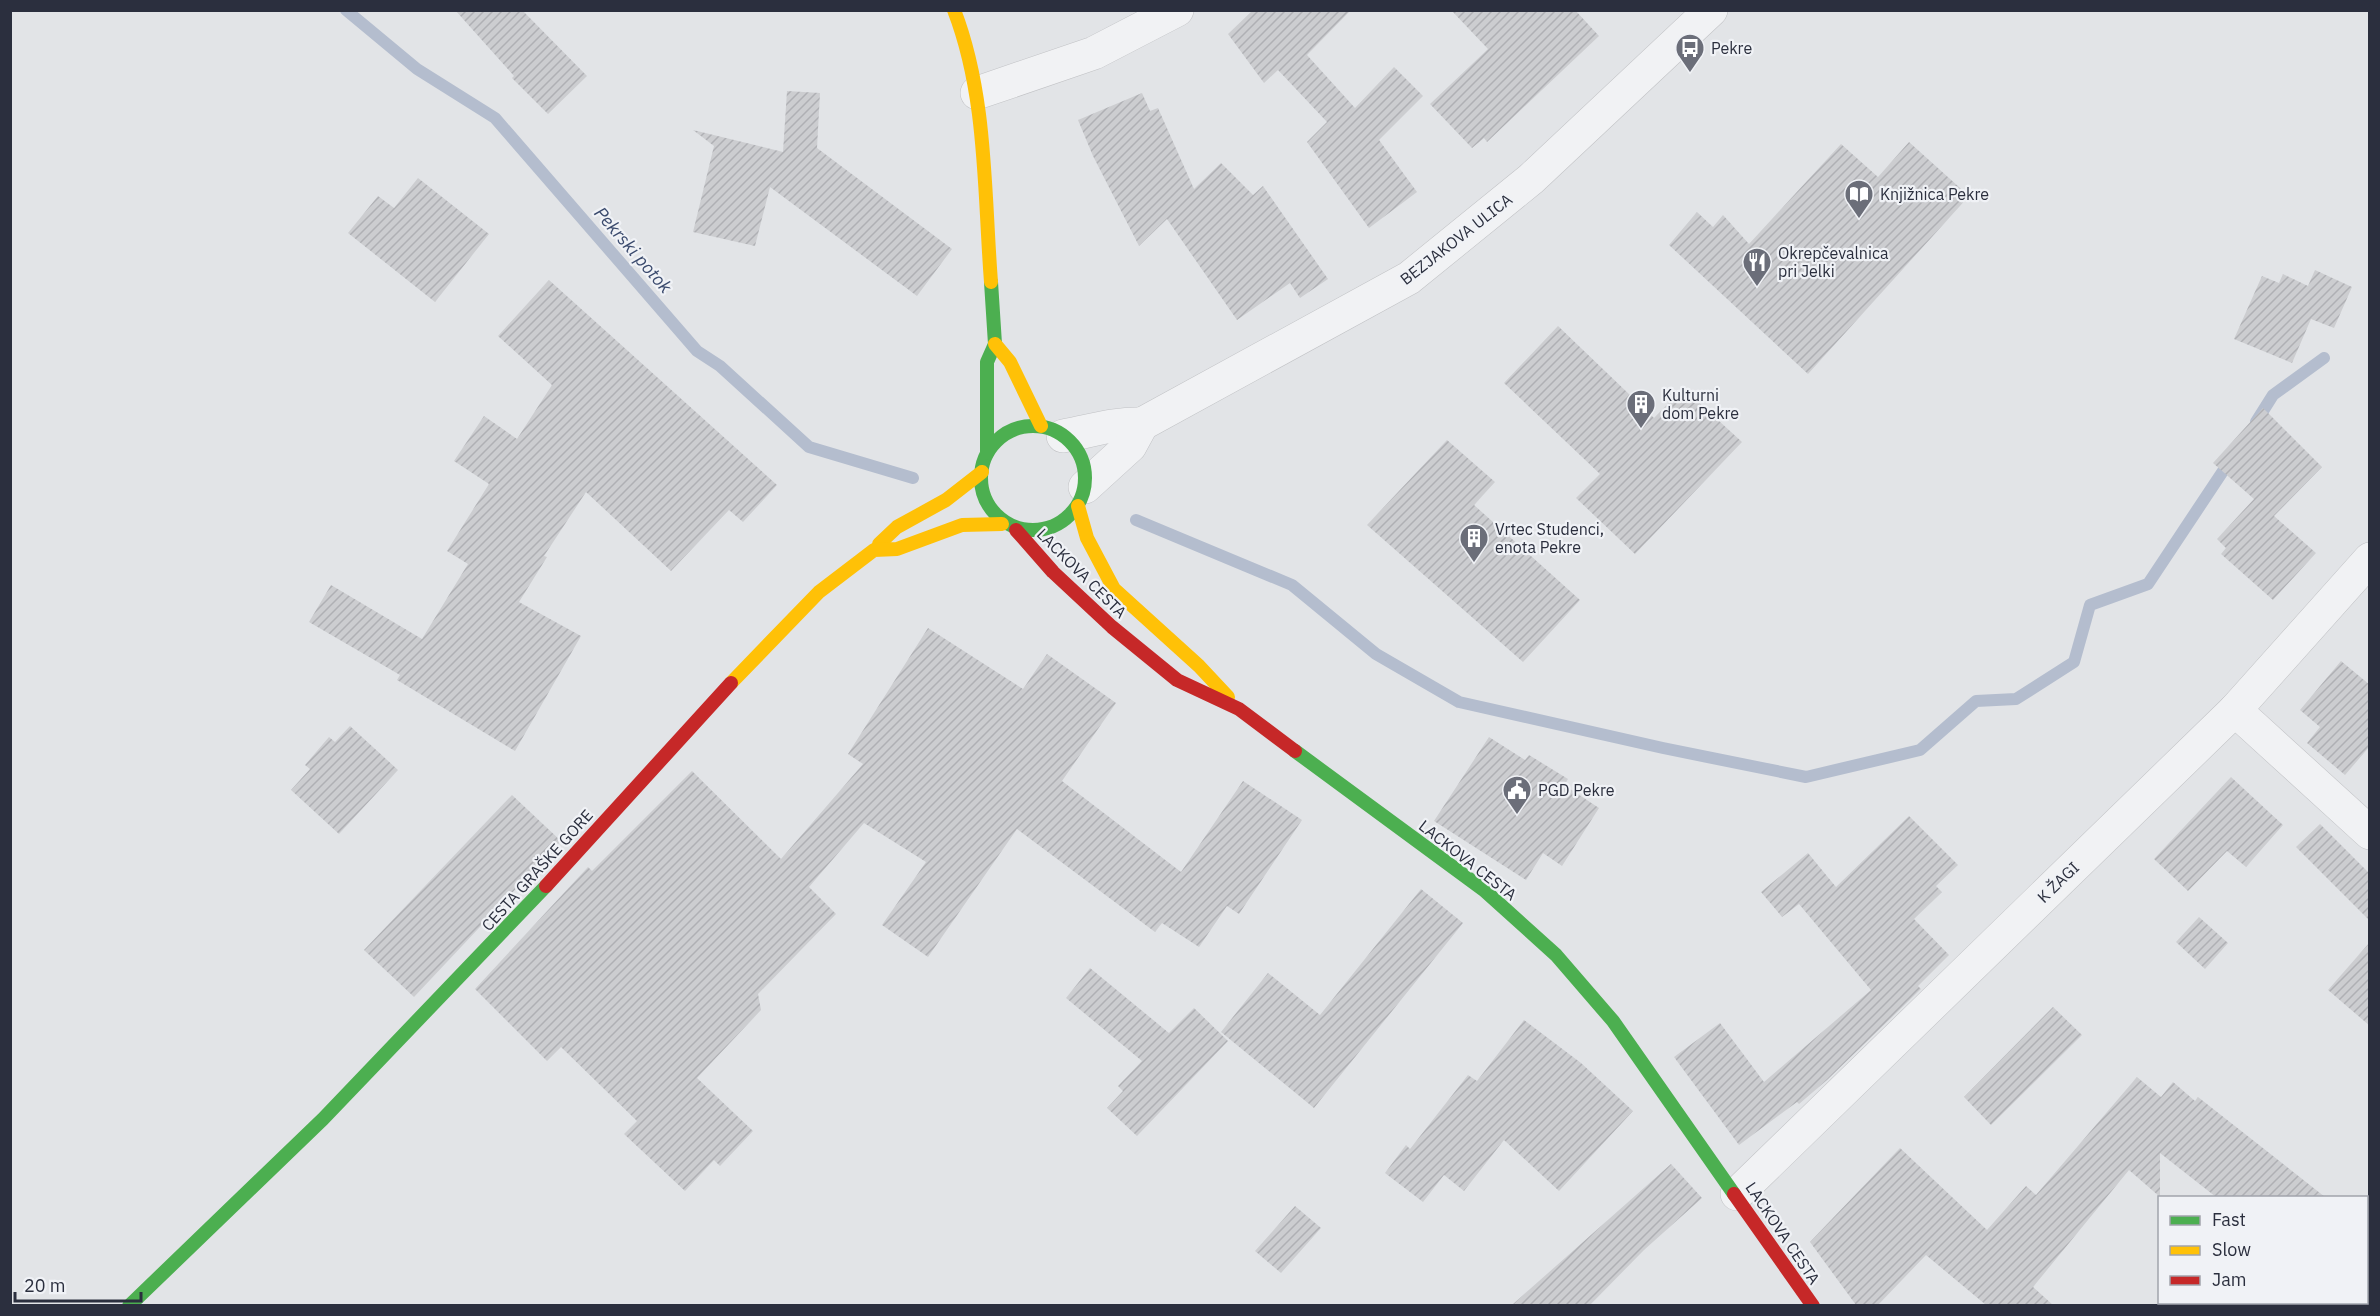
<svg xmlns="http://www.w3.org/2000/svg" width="2380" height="1316" font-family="'IBM Plex Sans',sans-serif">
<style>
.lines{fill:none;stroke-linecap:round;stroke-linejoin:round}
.stream{stroke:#b4bdce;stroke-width:12}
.building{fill:url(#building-hatch)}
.street-casing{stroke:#c1c2c5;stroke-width:34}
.street{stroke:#f1f2f4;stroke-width:33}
.fast{stroke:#4caf50;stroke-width:14}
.slow{stroke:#ffc107;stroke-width:14}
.jam{stroke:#c62828;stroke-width:14}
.labels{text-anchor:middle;stroke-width:4.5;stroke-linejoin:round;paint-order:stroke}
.poi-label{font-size:16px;fill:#2b2f3e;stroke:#f0f2f6;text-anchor:start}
.street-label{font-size:16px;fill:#2b2f3e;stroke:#f0f2f6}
.water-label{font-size:18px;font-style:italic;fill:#3a4a6d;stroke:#f0f2f6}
</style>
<defs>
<pattern id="building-hatch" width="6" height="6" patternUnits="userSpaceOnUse" patternTransform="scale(1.5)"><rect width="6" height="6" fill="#cccdd0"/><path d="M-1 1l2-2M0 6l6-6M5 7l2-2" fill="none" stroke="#afb0b4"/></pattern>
</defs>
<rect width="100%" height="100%" fill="#e2e4e7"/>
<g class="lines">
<g class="stream">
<path d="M 346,10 L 417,69 L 495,118 L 697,351 L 720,366 L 809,447 L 913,478"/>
<path d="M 2256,422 L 2273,395 L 2324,358"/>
<path d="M 1136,520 L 1292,585 L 1376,654 L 1459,702 L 1663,748 L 1806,777 L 1920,750 L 1976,701 L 2016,699 L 2074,662 L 2090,605 L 2148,584 L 2231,459"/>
</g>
</g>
<g class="building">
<path d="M 455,10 L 522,10 L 587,76 L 548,114 L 512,78 L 514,76 Z"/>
<path d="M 1253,10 L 1351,10 L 1307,55 L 1355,108 L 1394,67 L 1423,96 L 1379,140 L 1417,192 L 1369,228 L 1307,142 L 1327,122 L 1278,70 L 1264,83 L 1228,34 Z"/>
<path d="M 1451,10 L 1575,10 L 1599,36 L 1487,142 L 1484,138 L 1472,148 L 1430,104 L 1488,49 Z"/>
<path d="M 787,91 L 820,93 L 817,148 L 952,249 L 917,296 L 770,187 L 755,246 L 693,232 L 714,146 L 693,130 L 783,152 Z"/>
<path d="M 1142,93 L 1150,111 L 1158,108 L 1194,189 L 1221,163 L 1253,195 L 1263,186 L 1328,279 L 1300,298 L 1290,283 L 1237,320 L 1167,219 L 1139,246 L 1093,156 L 1078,120 Z"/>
<path d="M 1909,142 L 1969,196 L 1808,374 L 1669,245 L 1697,212 L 1713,227 L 1723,215 L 1749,244 L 1841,144 L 1878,177 Z"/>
<path d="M 418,178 L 489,234 L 435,302 L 348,233 L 378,196 L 394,208 Z"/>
<path d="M 2315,270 L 2352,287 L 2334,328 L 2311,319 L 2292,363 L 2234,339 L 2262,276 L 2279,283 L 2283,274 L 2308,286 Z"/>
<path d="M 549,280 L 777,485 L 743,522 L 729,510 L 671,571 L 586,492 L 544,556 L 547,557 L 519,602 L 581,636 L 515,751 L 397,680 L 400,675 L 309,622 L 331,585 L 422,639 L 468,564 L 447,551 L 489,484 L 454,461 L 484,416 L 517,439 L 552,385 L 498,336 Z"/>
<path d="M 1558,326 L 1654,418 L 1683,388 L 1742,442 L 1635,554 L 1576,498 L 1600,474 L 1504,383 Z"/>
<path d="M 2263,408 L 2322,467 L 2274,516 L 2316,553 L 2273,600 L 2221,554 L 2226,548 L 2217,539 L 2254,499 L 2213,463 Z"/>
<path d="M 1447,440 L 1495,482 L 1474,505 L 1580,600 L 1523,662 L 1367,525 Z"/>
<path d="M 928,628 L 1023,689 L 1047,654 L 1116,703 L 1062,781 L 1181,872 L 1243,781 L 1302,820 L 1239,914 L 1227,906 L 1199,947 L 1162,923 L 1155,932 L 1017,829 L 928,957 L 882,925 L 926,862 L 864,823 L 809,887 L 836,914 L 758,994 L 761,1010 L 697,1078 L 753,1131 L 720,1166 L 714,1160 L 685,1191 L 624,1134 L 637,1121 L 561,1047 L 547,1061 L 475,989 L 588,867 L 592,871 L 692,771 L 781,859 L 863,764 L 848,754 Z"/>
<path d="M 2341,661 L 2370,685 L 2370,746 L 2345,775 L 2307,743 L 2320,727 L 2300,710 Z"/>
<path d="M 350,726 L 398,770 L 339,834 L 291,790 L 310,769 L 305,765 L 329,737 L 335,742 Z"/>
<path d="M 1489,737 L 1525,760 L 1529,755 L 1568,779 L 1564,785 L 1599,808 L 1562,866 L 1543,853 L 1526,880 L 1434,821 Z"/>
<path d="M 2231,777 L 2283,825 L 2246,867 L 2227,851 L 2188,891 L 2154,859 Z"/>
<path d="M 512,795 L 561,841 L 414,997 L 364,950 Z"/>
<path d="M 1909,816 L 1958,865 L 1936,886 L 1942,892 L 1914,919 L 1949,955 L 1918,986 L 1921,989 L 1827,1080 L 1799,1104 L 1797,1102 L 1739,1145 L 1674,1057 L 1720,1023 L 1764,1082 L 1871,990 L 1799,904 L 1782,917 L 1761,892 L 1808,853 L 1836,887 Z"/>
<path d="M 2320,824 L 2370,874 L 2370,921 L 2296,847 Z"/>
<path d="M 1421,889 L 1463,923 L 1314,1108 L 1221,1032 L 1268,973 L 1320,1015 Z"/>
<path d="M 2199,917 L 2228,943 L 2205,969 L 2176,942 Z"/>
<path d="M 2370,942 L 2370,1026 L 2328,990 Z"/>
<path d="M 1090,968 L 1169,1033 L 1194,1008 L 1228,1041 L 1137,1136 L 1107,1108 L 1123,1091 L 1118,1086 L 1142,1061 L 1066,998 Z"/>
<path d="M 2053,1007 L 2082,1035 L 1991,1125 L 1964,1097 Z"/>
<path d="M 1524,1020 L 1581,1063 L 1633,1111 L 1559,1191 L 1504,1140 L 1464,1191 L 1444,1175 L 1423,1202 L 1385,1173 L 1406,1145 L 1410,1149 L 1468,1075 L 1477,1081 Z"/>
<path d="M 2137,1077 L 2161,1097 L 2173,1082 L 2195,1101 L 2198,1097 L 2325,1197 L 2216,1197 L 2160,1153 L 2160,1197 L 2129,1170 L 2033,1287 L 2053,1305 L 1986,1305 L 1926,1255 L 1878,1305 L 1856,1305 L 1810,1242 L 1900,1148 L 1987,1230 L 2026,1186 L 2036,1195 Z"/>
<path d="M 1671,1164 L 1702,1198 L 1644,1250 L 1590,1305 L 1512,1305 Z"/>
<path d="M 1295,1206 L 1321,1228 L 1281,1273 L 1255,1251 Z"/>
</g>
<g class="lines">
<g class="street-casing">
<g id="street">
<path d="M 977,93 L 1094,53 L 1177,10"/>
<path d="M 1063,436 C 1092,431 1113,423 1142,424"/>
<path d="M 1085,487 L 1130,446 L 1142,424 L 1409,278 L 1531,179 L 1711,10"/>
<path d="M 2235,710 L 2370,833"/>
<path d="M 1737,1194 L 2235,710 L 2370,559"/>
</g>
</g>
<use href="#street" class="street"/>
<g class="fast">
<circle cx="1033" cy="478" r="52"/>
<path d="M 987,453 L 987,362 L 995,344 L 991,282"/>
<path d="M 1295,751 L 1484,890 L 1556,955 L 1613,1021 L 1734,1194"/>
<path d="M 129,1306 L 323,1119 L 546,886"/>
</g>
<g class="slow">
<path d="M 954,10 C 987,95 984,192 991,282"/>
<path d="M 995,344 L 1010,362 L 1041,426"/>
<path d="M 1078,506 L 1087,538 L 1114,589 L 1199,666 L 1228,697"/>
<path d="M 879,544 L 897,527 L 946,500 L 982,472"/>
<path d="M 731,683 L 819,592 L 874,550 L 897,549 L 962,525 L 1002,524"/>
</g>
<g class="jam">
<path d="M 1016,530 L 1053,572 L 1112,627 L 1177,680 L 1239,709 L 1295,751"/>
<path d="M 546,886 L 731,683"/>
<path d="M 1734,1194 L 1813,1306"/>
</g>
</g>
<defs>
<g id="bus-pin" transform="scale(1.5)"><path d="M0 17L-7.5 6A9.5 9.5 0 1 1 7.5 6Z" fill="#6b6e79" stroke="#f0f2f6"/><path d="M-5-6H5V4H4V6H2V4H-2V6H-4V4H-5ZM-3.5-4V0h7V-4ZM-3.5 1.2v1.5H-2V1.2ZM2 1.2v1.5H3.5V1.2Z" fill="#fff"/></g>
<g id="library-pin" transform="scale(1.5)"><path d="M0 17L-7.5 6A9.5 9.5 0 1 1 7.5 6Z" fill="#6b6e79" stroke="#f0f2f6"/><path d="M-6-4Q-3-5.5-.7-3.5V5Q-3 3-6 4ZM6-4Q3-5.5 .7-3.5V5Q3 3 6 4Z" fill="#fff"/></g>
<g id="restaurant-pin" transform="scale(1.5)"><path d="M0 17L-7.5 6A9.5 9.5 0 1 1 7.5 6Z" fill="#6b6e79" stroke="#f0f2f6"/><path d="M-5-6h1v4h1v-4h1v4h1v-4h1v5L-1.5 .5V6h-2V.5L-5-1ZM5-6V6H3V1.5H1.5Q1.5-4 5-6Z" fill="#fff"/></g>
<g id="building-pin" transform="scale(1.5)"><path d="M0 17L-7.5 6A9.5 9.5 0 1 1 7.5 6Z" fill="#6b6e79" stroke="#f0f2f6"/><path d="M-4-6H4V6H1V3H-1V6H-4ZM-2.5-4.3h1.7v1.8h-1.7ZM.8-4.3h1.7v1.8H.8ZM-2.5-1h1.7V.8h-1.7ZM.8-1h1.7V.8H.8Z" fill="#fff"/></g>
<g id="civic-pin" transform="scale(1.5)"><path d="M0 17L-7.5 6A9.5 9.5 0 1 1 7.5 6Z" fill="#6b6e79" stroke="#f0f2f6"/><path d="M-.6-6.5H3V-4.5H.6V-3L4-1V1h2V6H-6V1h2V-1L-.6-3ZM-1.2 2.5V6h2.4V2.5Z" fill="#fff"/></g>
</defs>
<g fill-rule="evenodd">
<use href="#bus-pin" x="1690" y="48"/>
<use href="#library-pin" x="1859" y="194"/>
<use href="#restaurant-pin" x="1757" y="262"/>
<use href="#building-pin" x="1641" y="404"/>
<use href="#building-pin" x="1474" y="538"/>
<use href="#civic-pin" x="1517" y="790"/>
</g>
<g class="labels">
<g class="poi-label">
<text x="1711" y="54">Pekre</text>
<text x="1880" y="200">Knjižnica Pekre</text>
<text x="1778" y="259">Okrepčevalnica<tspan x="1778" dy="18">pri Jelki</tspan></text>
<text x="1662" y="401">Kulturni<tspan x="1662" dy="18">dom Pekre</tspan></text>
<text x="1495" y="535">Vrtec Studenci,<tspan x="1495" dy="18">enota Pekre</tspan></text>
<text x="1538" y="796">PGD Pekre</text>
</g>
<g class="street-label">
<text transform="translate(1456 239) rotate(-38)" y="6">BEZJAKOVA ULICA</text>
<text transform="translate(1082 573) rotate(45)" y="6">LACKOVA CESTA</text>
<text transform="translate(1468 860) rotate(38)" y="6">LACKOVA CESTA</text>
<text transform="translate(537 870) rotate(-48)" y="6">CESTA GRAŠKE GORE</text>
<text transform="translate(2058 882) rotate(-44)" y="6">K ŽAGI</text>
<text transform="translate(1783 1233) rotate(56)" y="6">LACKOVA CESTA</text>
</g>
<g class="water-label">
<text transform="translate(633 250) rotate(49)" y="6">Pekrski potok</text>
</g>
</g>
<rect width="2380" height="1316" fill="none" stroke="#2b2f3e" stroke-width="24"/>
<rect x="2158" y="1196" width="210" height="108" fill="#f0f2f6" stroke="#a1a4ac" stroke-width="1.5"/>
<rect x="2170" y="1216" width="30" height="9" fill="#4caf50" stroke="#a1a4ac" stroke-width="1.5"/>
<text x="2212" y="1226" font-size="18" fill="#2b2f3e">Fast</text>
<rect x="2170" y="1246" width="30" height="9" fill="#ffc107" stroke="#a1a4ac" stroke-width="1.5"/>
<text x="2212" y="1256" font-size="18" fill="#2b2f3e">Slow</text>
<rect x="2170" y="1276" width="30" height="9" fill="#c62828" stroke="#a1a4ac" stroke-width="1.5"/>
<text x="2212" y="1286" font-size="18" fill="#2b2f3e">Jam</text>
<path d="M15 1292v9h126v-9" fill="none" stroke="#2b2f3e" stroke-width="3"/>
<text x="24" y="1292" font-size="18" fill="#2b2f3e" stroke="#f0f2f6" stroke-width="4.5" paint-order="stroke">20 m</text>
</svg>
